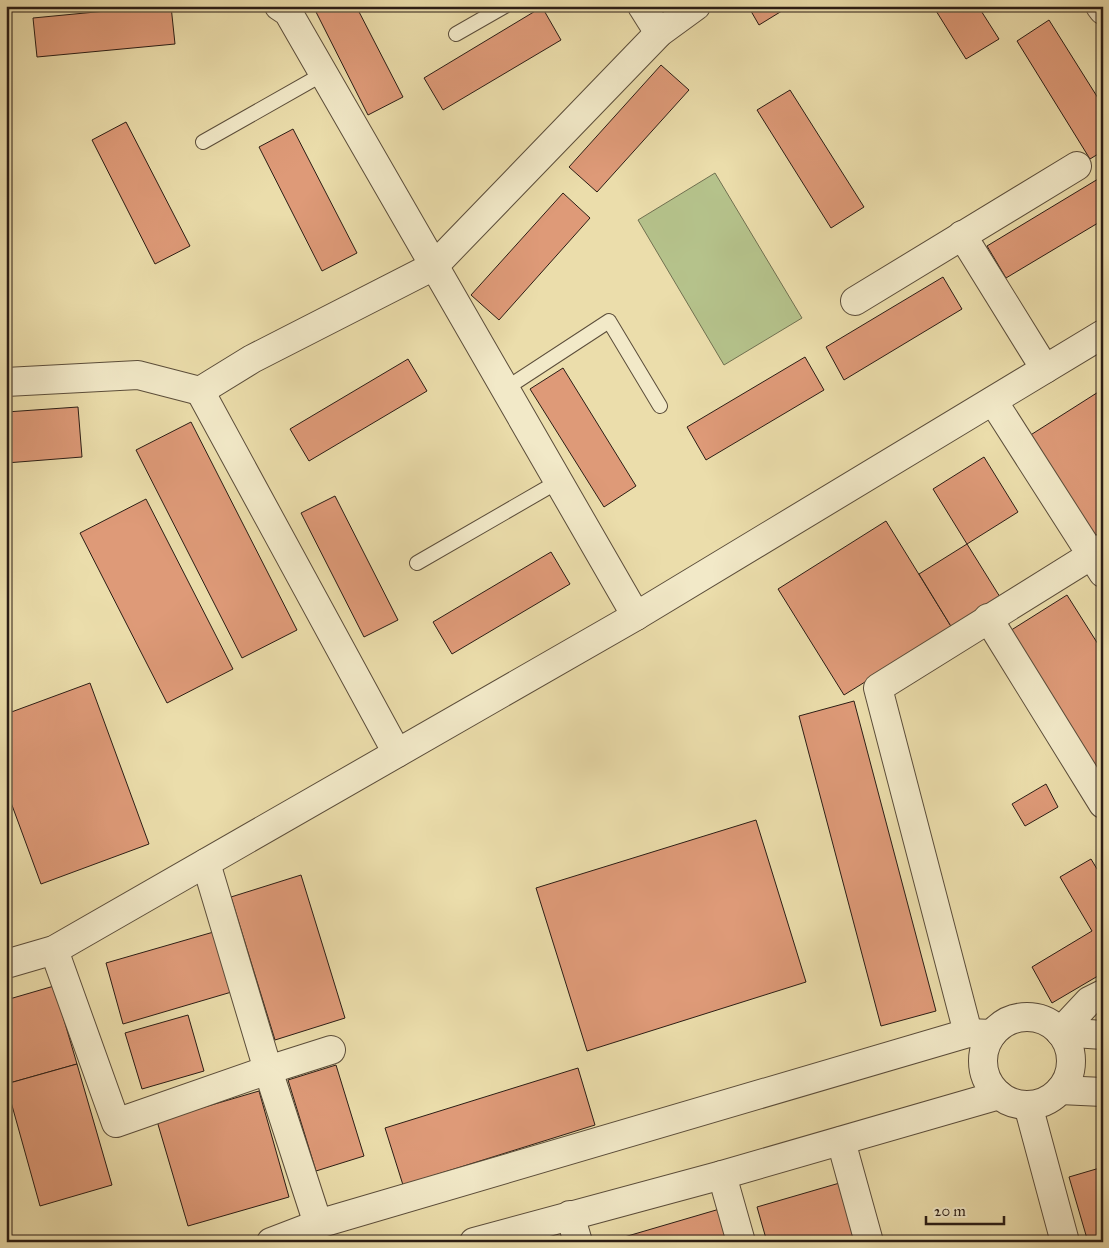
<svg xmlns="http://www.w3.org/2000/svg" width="1109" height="1248" font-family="'IM FELL Great Primer',serif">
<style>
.green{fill:#b5c28b;stroke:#707050}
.building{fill:#de9a78;stroke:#2b1d15}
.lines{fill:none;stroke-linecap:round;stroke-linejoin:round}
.service-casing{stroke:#5b4d3a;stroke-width:16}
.minor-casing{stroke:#5b4d3a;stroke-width:30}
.service{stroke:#f2e9c8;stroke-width:14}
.minor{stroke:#f2e9c8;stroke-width:28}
</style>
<rect width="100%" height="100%" fill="#ebddab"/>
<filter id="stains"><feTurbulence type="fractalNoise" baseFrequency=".004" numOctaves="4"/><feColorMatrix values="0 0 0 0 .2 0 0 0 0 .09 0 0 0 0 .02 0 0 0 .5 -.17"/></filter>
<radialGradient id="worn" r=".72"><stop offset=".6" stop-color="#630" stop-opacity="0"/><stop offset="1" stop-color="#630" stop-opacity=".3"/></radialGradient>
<path class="green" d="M 715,173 L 802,318 L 724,365 L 638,220 Z"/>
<g class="building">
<path d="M 158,6 L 171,6 L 175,44 L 37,57 L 33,18 Z"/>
<path d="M 313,6 L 356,6 L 403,97 L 368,115 Z"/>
<path d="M 748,6 L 790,6 L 759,25 Z"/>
<path d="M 933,6 L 978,6 L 999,39 L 966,59 Z"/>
<path d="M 542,7 L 561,40 L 443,110 L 424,78 Z"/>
<path d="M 1049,20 L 1103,106 L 1103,151 L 1090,159 L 1017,41 Z"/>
<path d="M 661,65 L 689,90 L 597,192 L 569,167 Z"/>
<path d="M 790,90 L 864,207 L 831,228 L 757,110 Z"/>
<path d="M 126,122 L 190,246 L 155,264 L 92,140 Z"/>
<path d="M 293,129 L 357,253 L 322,271 L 259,147 Z"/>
<path d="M 1103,176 L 1103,220 L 1006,278 L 987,246 Z"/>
<path d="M 563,193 L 590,218 L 499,320 L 471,295 Z"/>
<path d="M 943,277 L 962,309 L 844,380 L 826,347 Z"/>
<path d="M 805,357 L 824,390 L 706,460 L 687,427 Z"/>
<path d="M 408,359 L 427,391 L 309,461 L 290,429 Z"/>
<path d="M 563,368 L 636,486 L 604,507 L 530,389 Z"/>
<path d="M 1103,389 L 1103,531 L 1092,537 L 1029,436 Z"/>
<path d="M 78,407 L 82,457 L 6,463 L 6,412 Z"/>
<path d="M 191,422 L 297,630 L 242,658 L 136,450 Z"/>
<path d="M 984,457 L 1018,512 L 967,544 L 933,489 Z"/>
<path d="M 335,496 L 398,620 L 364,637 L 301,513 Z"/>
<path d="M 146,499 L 233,669 L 167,703 L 80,533 Z"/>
<path d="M 886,521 L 952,628 L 844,695 L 778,589 Z"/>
<path d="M 967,544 L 1000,597 L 952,628 L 919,574 Z"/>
<path d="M 551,552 L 570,584 L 452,654 L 433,622 Z"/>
<path d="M 1067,595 L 1103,652 L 1103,790 L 1005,634 Z"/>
<path d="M 90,683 L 149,844 L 41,884 L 6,789 L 6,714 Z"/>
<path d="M 854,701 L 936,1011 L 881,1026 L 799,716 Z"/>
<path d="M 1046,784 L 1058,807 L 1025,826 L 1012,804 Z"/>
<path d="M 756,820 L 806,982 L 587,1051 L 536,888 Z"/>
<path d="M 1091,859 L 1103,879 L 1103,940 L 1099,942 L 1103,948 L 1103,973 L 1052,1003 L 1032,967 L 1092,931 L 1060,877 Z"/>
<path d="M 301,875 L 345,1018 L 275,1040 L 231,897 Z"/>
<path d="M 217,931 L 235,991 L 123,1024 L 106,963 Z"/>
<path d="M 54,986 L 77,1064 L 6,1084 L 6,1000 Z"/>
<path d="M 188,1015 L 204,1071 L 142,1089 L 125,1033 Z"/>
<path d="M 77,1064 L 112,1185 L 40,1206 L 6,1084 Z"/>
<path d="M 336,1065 L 364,1156 L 316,1171 L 288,1080 Z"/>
<path d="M 578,1068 L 595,1125 L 403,1185 L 385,1128 Z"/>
<path d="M 259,1091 L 289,1197 L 188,1226 L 157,1121 Z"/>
<path d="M 1103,1167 L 1103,1242 L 1088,1242 L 1069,1177 Z"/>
<path d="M 843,1182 L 861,1242 L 767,1242 L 757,1207 Z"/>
<path d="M 723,1208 L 732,1242 L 615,1242 L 614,1240 Z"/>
</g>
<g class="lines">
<g class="service-casing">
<g id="service">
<path d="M 456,34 L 505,6"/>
<path d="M 203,142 L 323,74"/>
<path d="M 505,389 L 609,321 L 660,406"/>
<path d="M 417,563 L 559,481"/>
</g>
</g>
<g class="minor-casing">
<g id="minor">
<path d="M 279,6 L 288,12 L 636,616"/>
<path d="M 642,6 L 659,33"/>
<path d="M 1100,6 L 1103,10"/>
<path d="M 962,235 L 1045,369"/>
<path d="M 855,301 L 1077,166"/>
<path d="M 6,382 L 138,375 L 200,391 L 252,359 L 434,266 L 659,33 L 696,6"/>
<path d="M 200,391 L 397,753"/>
<path d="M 993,401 L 1103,573"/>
<path d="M 988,618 L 1103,804"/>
<path d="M 206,863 L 268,1070 L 318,1224"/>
<path d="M 54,950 L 116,1123 L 268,1070 L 331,1050"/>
<path d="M 6,964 L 54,950 L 636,616 L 1103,334"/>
<circle cx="1027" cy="1061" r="44"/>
<path d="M 1060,1032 L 1089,1001 L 1103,994"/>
<path d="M 1060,1032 L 1103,1035"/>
<path d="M 968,1033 L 878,688 L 1103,548"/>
<path d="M 1060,1090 L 1103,1092"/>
<path d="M 1028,1105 L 1065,1242"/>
<path d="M 841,1141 L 869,1242"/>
<path d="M 722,1175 L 741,1242"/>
<path d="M 570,1215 L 578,1242"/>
<path d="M 271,1242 L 318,1224 L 968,1033 L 992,1034"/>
<path d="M 474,1242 L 722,1175 L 999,1095"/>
</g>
</g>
<use href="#service" class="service"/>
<use href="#minor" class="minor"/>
</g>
<rect width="1109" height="1248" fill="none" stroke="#ebddab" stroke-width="25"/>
<rect x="8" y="8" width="1094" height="1233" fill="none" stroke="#2b1d15" stroke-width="2.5"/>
<rect x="12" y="12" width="1084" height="1223" fill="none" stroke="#2b1d15"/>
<path d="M926 1216v8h78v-8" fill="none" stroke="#2b1d15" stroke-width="2.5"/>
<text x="934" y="1216" font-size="15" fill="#2b1d15" stroke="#f2e9c8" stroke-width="4" paint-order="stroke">20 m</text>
<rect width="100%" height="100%" filter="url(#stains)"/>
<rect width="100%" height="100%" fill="url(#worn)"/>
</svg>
